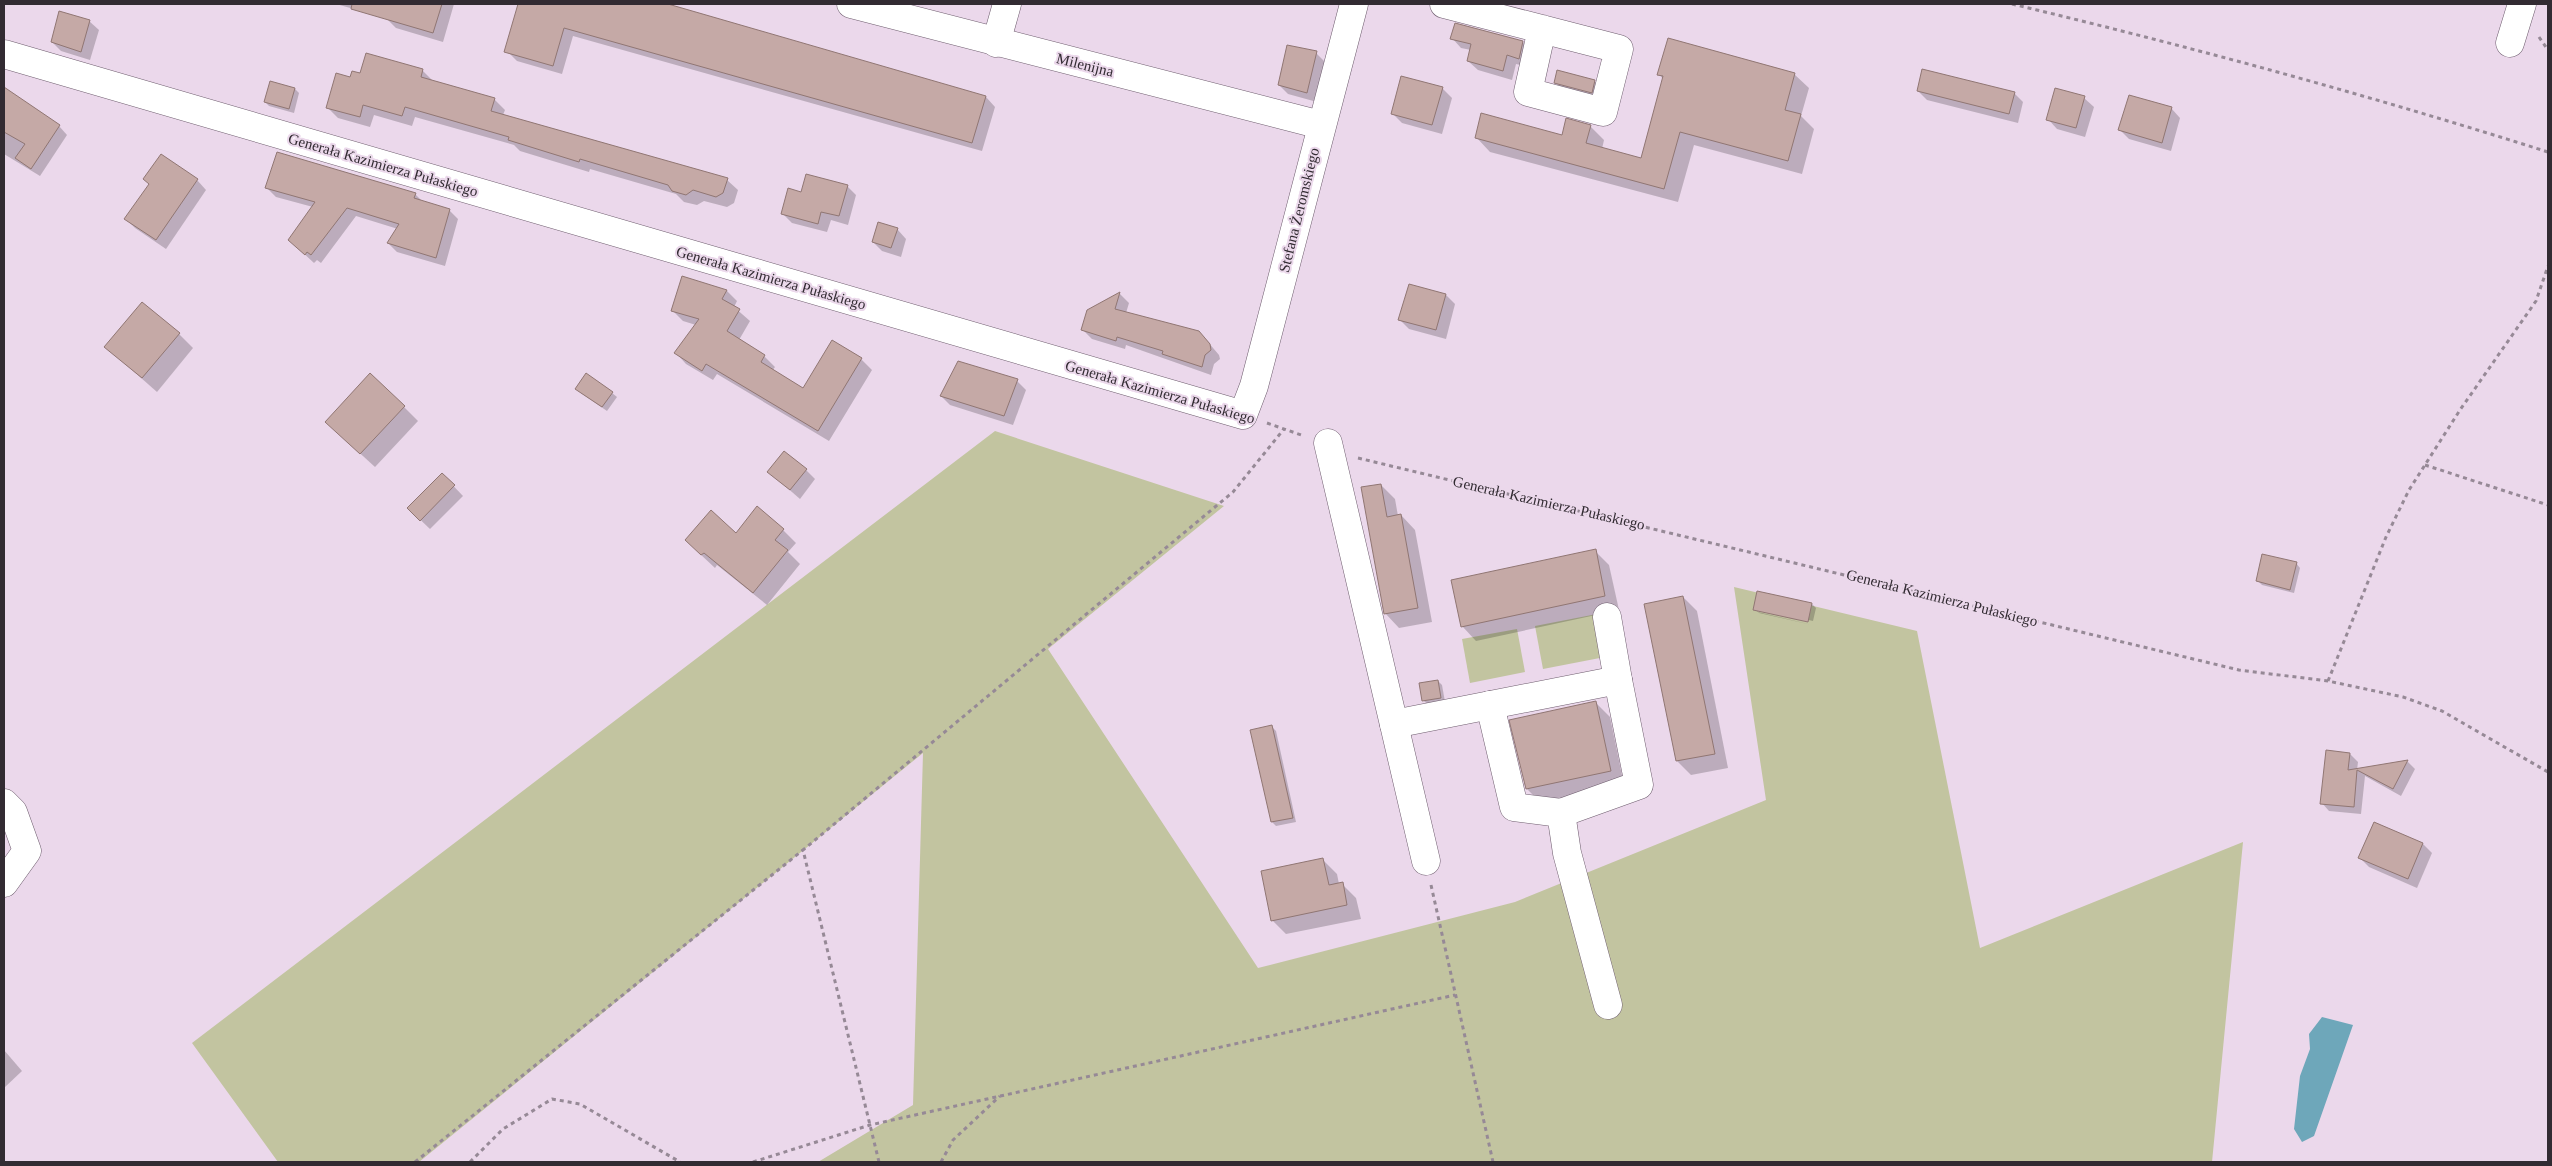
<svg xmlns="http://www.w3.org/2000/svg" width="2552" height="1166" font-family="'Times New Roman',serif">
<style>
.green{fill:#c2c4a0}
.water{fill:#6ea7ba}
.shadow{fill:#0003}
.building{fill:#c5a9a6;stroke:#907673}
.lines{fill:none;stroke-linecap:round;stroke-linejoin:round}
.minor-casing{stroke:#6e5d6e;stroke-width:29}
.path{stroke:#968996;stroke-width:3;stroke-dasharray:4 4;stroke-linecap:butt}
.minor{stroke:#fff;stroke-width:28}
.labels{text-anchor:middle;stroke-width:4;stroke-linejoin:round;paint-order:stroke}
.street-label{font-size:15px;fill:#322b32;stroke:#ebd8eb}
</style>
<rect width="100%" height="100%" fill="#ebd8eb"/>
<g class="green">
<path d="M 995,431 L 1224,506 L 1048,649 L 1258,968 L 1515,902 L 1766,800 L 1734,587 L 1917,631 L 1980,948 L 2243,842 L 2212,1162 L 818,1162 L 913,1105 L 923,753 L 419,1162 L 278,1162 L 192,1043 Z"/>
<path d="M 1597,614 L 1605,657 L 1543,669 L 1535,626 Z"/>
<path d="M 1517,629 L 1525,672 L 1470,683 L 1462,639 Z"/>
</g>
<path class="water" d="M 2322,1017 L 2353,1025 L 2314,1136 L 2302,1142 L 2294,1129 L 2300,1076 L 2310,1049 L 2309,1034 Z"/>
<g class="shadow">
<path d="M 336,4 L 454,4 L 443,42 L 396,28 L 386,18 Z"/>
<path d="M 519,4 L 664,4 L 986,97 L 995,107 L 982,151 L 573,36 L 562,74 L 517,61 L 508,52 Z"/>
<path d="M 89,21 L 99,30 L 90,60 L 61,51 L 52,42 Z"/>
<path d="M 1452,38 L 1523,42 L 1532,51 L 1529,67 L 1516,64 L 1512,80 L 1478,70 L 1468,61 L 1471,50 L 1461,48 Z"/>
<path d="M 1316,53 L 1325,62 L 1317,102 L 1288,94 L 1279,85 Z"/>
<path d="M 422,70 L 433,81 L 494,99 L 505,110 L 503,115 L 727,180 L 738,190 L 734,203 L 727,207 L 704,201 L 697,205 L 684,202 L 676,194 L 590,169 L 589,172 L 520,151 L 514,145 L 415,117 L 412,126 L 374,115 L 370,127 L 338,118 L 328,108 L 350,79 L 360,74 Z"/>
<path d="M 1659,74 L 1794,74 L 1809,88 L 1801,116 L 1814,129 L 1802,174 L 1694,145 L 1678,202 L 1490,152 L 1476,137 L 1563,136 L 1590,126 L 1604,140 L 1602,149 L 1641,159 L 1663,79 Z"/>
<path d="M 1594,81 L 1604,90 L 1601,101 L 1564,92 L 1555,82 Z"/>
<path d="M 1442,88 L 1452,98 L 1442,134 L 1402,123 L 1392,113 Z"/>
<path d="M 295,89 L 299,93 L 294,113 L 269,106 L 265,102 Z"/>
<path d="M 1918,91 L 2014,93 L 2023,102 L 2018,123 L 1927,100 Z"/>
<path d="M 9,93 L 59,126 L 67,135 L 40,176 L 4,154 L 4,101 Z"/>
<path d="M 2084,98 L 2094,107 L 2085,137 L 2057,129 L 2048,119 Z"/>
<path d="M 2171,108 L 2180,118 L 2171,151 L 2129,139 L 2120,130 Z"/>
<path d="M 197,180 L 206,190 L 166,249 L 135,228 L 126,219 L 150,185 Z"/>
<path d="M 847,186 L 856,195 L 848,225 L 831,220 L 827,232 L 792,223 L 782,213 L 802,193 Z"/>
<path d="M 267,188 L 415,194 L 423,202 L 449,210 L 458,219 L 445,266 L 397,252 L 388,243 L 398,229 L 356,216 L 321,263 L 317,260 L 314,263 L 299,249 L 313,207 L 276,197 Z"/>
<path d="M 897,229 L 906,239 L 901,257 L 882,251 L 873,242 Z"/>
<path d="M 683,278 L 727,291 L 737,301 L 734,307 L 750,321 L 739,340 L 764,356 L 775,367 L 772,371 L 804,390 L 861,359 L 872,370 L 829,441 L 717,374 L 713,380 L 686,364 L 676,353 L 696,325 L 683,321 L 672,310 Z"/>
<path d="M 1409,285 L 1446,295 L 1455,304 L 1446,339 L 1409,329 L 1400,320 Z"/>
<path d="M 1120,294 L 1129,303 L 1126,313 L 1208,342 L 1219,355 L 1220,359 L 1214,364 L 1211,375 L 1126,345 L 1125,349 L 1092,339 L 1083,330 L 1088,311 Z"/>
<path d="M 179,334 L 193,348 L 157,392 L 106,347 Z"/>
<path d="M 1017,381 L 1026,390 L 1013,425 L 950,405 L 941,396 Z"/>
<path d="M 581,393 L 612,393 L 617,397 L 607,411 Z"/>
<path d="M 404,407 L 418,421 L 375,467 L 341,436 Z"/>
<path d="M 806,470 L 815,479 L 800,499 L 769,472 Z"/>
<path d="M 442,474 L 463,496 L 430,529 L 408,508 Z"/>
<path d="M 1381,485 L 1395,499 L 1398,516 L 1401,515 L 1415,530 L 1432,622 L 1399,628 L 1385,613 Z"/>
<path d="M 783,530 L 796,543 L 788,552 L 800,564 L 767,605 L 717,565 L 715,568 L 699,553 L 736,534 Z"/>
<path d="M 1595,551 L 1609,565 L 1619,610 L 1476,641 L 1462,626 Z"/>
<path d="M 2296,563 L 2300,568 L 2294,593 L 2262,585 L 2258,581 Z"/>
<path d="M 1758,592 L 1812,604 L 1816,608 L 1813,621 L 1758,609 L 1758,612 L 1812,625 L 1759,613 L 1755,609 Z"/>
<path d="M 1683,597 L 1697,611 L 1728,768 L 1691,775 L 1677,761 L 1645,605 Z"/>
<path d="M 1438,681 L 1442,685 L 1445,702 L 1428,705 L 1424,701 Z"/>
<path d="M 1596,703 L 1610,717 L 1624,785 L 1541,803 L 1527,789 Z"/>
<path d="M 1272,727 L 1276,731 L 1296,822 L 1276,826 L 1272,822 Z"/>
<path d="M 2350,754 L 2358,762 L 2357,770 L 2408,762 L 2415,769 L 2401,796 L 2365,776 L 2361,814 L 2329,811 L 2322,803 Z"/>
<path d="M 2375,823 L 2423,844 L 2432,853 L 2417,888 L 2369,867 L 2360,858 Z"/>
<path d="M 1323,860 L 1337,874 L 1339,884 L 1342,884 L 1356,898 L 1361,919 L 1286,934 L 1272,920 Z"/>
<path d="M 4,1050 L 22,1071 L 4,1088 Z"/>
</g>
<g class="building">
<path d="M 352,4 L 442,4 L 433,33 L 351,9 Z"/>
<path d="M 518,4 L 668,4 L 986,96 L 972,143 L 564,28 L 553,66 L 504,52 Z"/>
<path d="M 59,11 L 90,20 L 81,52 L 51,42 Z"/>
<path d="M 1455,23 L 1523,41 L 1519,59 L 1507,55 L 1503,71 L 1467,61 L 1471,44 L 1450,39 Z"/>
<path d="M 1668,38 L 1795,73 L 1785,110 L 1801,114 L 1788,161 L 1680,132 L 1664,189 L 1475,138 L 1481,113 L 1562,135 L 1566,118 L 1591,125 L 1586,143 L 1641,158 L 1663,76 L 1657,75 Z"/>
<path d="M 1287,45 L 1317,51 L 1307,93 L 1278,85 Z"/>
<path d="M 366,53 L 423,69 L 421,77 L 495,98 L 491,111 L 728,178 L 723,193 L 716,197 L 693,190 L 686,195 L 672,191 L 668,185 L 580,159 L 579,162 L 508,140 L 509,137 L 405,107 L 402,116 L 363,105 L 360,117 L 326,108 L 336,73 L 350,77 L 352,71 L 360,73 Z"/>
<path d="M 1922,69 L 2015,92 L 2009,114 L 1917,91 Z"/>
<path d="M 1557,70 L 1595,80 L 1592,93 L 1554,83 Z"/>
<path d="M 1401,76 L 1443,87 L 1432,125 L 1391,114 Z"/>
<path d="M 270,81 L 295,88 L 289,109 L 264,102 Z"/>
<path d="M 4,87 L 60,125 L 31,169 L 15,158 L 25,144 L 4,132 Z"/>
<path d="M 2055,88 L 2085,96 L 2076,128 L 2046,120 Z"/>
<path d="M 2129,95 L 2172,107 L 2162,143 L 2118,130 Z"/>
<path d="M 277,152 L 416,193 L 414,198 L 450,209 L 436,258 L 387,243 L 399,224 L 347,208 L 311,255 L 307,252 L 305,255 L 288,240 L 315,202 L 265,188 Z"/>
<path d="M 161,154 L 198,179 L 156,240 L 124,219 L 149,184 L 143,179 Z"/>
<path d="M 806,174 L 848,185 L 839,216 L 821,212 L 818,224 L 781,214 L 788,188 L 801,192 Z"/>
<path d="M 878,222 L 898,228 L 891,248 L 872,242 Z"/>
<path d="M 682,276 L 727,290 L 722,299 L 740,309 L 727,331 L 765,355 L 761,362 L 803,388 L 832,340 L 862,358 L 818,431 L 706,364 L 702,371 L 674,353 L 699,319 L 671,311 Z"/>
<path d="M 1409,284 L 1446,294 L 1436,330 L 1398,320 Z"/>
<path d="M 1120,292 L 1115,309 L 1199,331 L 1210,344 L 1211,350 L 1205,355 L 1202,367 L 1162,354 L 1163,351 L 1117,337 L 1116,341 L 1081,330 L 1087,310 Z"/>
<path d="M 142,302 L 180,333 L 142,378 L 104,347 Z"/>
<path d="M 958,361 L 1018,379 L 1004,416 L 940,396 Z"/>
<path d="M 370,373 L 405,406 L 360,454 L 325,422 Z"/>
<path d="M 586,373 L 613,392 L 602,407 L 575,389 Z"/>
<path d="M 784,451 L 807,469 L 790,490 L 767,472 Z"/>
<path d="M 442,473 L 455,485 L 420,521 L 407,508 Z"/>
<path d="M 1381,484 L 1387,517 L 1401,514 L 1418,608 L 1384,614 L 1361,487 Z"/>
<path d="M 757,506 L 784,529 L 775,540 L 788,550 L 753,593 L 704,553 L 701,555 L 685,540 L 711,510 L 736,533 Z"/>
<path d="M 1596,549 L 1605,596 L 1461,627 L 1451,580 Z"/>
<path d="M 2262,554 L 2297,562 L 2290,590 L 2256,581 Z"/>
<path d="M 1757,591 L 1812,603 L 1808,622 L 1753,610 Z"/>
<path d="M 1683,596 L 1715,754 L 1676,761 L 1644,604 Z"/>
<path d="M 1438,680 L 1441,698 L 1422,701 L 1419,683 Z"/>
<path d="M 1596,701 L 1611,771 L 1526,789 L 1509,720 Z"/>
<path d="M 1272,725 L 1293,818 L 1271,822 L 1250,730 Z"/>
<path d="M 2326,750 L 2350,753 L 2348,770 L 2408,760 L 2393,789 L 2357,770 L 2354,807 L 2320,804 Z"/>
<path d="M 2374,822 L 2423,843 L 2408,879 L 2358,858 Z"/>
<path d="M 1323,858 L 1329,885 L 1343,882 L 1347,905 L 1271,921 L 1261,871 Z"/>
</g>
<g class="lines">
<g class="minor-casing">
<g id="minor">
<path d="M 851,4 L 1321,125"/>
<path d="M 1444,4 L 1619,49 L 1603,112 L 1528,92 L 1542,29"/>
<path d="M 996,43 L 1007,4"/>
<path d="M 2510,43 L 2522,4"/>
<path d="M 4,54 L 1243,415 L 1254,386 L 1354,4"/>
<path d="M 1328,443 L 1426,861"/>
<path d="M 1490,705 L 1514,807 L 1561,813 L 1567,853 L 1608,1005"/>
<path d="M 1394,724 L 1618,680 L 1607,617"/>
<path d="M 4,803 L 13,812 L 27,851 L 4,883"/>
<path d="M 1561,813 L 1639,785 L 1618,680"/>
</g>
</g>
<g class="path">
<path d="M 2012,4 C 2192,47 2372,96 2548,152"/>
<path d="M 2539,37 L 2548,50"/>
<path d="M 1267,423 L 1304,436"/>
<path d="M 1358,458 L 2239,670 L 2328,681 L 2403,697 L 2442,711 L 2548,772"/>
<path d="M 2425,465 L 2548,505"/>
<path d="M 2328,681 L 2386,537 L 2409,490 L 2460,410 L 2536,301 L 2548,266"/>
<path d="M 1431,885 L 1493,1162"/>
<path d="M 415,1162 L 803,850"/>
<path d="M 470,1162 L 503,1129 L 552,1099 L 580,1104 L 680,1162"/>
<path d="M 753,1162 L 870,1125 L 1455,995"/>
<path d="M 879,1162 L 803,850 L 1233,492 L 1284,429"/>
<path d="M 941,1162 L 953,1140 L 1000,1096"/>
</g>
<use href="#minor" class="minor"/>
</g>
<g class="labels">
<g class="street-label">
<text transform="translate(1085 65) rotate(14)" y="5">Milenijna</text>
<text transform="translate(383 165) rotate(16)" y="5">Generała Kazimierza Pułaskiego</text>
<text transform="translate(1299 210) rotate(-76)" y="5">Stefana Żeromskiego</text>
<text transform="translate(771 278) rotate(16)" y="5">Generała Kazimierza Pułaskiego</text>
<text transform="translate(1160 392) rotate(16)" y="5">Generała Kazimierza Pułaskiego</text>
<text transform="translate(1549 503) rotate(13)" y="5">Generała Kazimierza Pułaskiego</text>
<text transform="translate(1942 598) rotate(14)" y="5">Generała Kazimierza Pułaskiego</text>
</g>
</g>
<rect width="2552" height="1166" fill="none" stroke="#322b32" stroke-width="10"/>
</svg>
